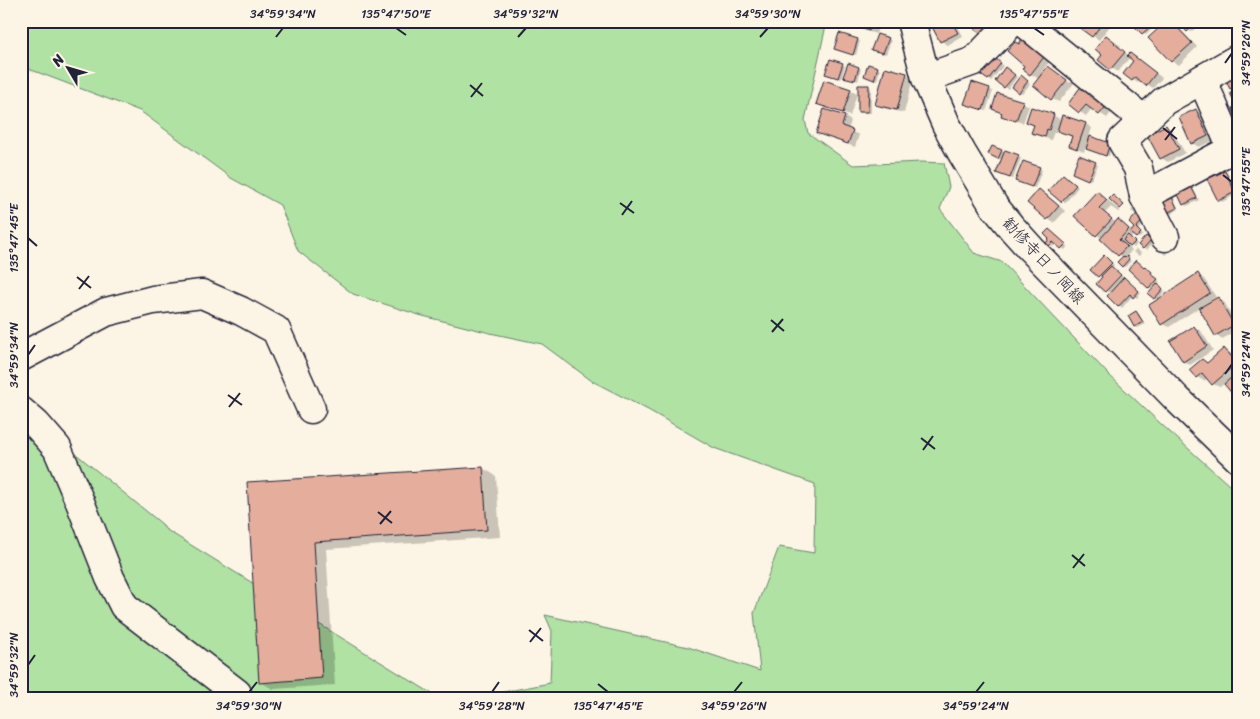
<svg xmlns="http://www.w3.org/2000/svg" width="1260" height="719" font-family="Sriracha,'Klee One',sans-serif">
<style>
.green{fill:#b0e2a3;stroke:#69826f}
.shadow{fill:#0003}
.building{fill:#e5ae9c;stroke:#22223b}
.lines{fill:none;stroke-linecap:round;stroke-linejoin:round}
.minor-casing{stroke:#22223b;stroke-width:31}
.major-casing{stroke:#22223b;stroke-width:31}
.minor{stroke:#fcf5e5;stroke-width:28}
.major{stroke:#fcf5e5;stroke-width:28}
.ticks{fill:none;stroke:#22223b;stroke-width:2}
.labels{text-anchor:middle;stroke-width:4;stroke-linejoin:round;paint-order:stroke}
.street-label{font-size:16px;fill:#22223b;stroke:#fcf5e5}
.neatline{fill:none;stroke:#22223b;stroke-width:2}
.ticks-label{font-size:12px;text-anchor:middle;fill:#22223b}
</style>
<rect width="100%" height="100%" fill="#fcf5e5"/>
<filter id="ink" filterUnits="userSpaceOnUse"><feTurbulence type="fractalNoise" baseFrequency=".02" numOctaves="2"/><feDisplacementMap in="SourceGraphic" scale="10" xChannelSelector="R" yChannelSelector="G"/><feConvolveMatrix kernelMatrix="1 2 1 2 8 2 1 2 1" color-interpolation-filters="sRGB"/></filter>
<g filter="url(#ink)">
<g class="green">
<path d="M 21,21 L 827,21 L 805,120 L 808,133 L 853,165 L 921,162 L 944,163 L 949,187 L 940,209 L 974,253 L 1002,262 L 1108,374 L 1161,424 L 1239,494 L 1239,698 L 472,698 L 550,683 L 552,631 L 545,615 L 688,647 L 760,671 L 754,613 L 779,547 L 814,553 L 815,484 L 714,448 L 650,411 L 592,381 L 542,344 L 490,333 L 419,315 L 353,294 L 298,251 L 280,205 L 231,178 L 140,111 L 21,66 Z"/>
<path d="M 21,409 L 162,524 L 165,529 L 439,698 L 21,698 Z"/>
</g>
<g class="shadow">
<path d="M 847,21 L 880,21 L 876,34 L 853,27 L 847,23 Z"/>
<path d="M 931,21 L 955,21 L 963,36 L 948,45 L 941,41 Z"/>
<path d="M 1078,21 L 1112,21 L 1113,22 L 1099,40 L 1093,36 Z"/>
<path d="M 1137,21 L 1148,21 L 1146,23 L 1152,29 L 1146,35 L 1143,33 Z"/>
<path d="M 1154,21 L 1173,21 L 1197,47 L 1179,65 L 1172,61 L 1150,38 L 1160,28 Z"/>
<path d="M 1179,21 L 1199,21 L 1201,23 L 1191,32 Z"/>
<path d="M 888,39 L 891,41 L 886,54 L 876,51 Z"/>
<path d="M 857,40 L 860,41 L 856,55 L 839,50 Z"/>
<path d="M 1112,40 L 1121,46 L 1119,48 L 1130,56 L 1131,54 L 1137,58 L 1162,78 L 1153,88 L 1141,80 L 1139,83 L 1132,80 L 1135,60 L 1130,57 L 1118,72 L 1100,60 Z"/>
<path d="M 1023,41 L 1050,61 L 1042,71 L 1044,73 L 1049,67 L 1070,83 L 1075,78 L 1081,82 L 1078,86 L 1074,83 L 1059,102 L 1052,99 L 1039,79 L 1031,74 L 1026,66 L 1019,46 Z"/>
<path d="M 995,59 L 1003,66 L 991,81 L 980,73 Z"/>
<path d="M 842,64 L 845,66 L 841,79 L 830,75 Z"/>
<path d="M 859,68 L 861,69 L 858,81 L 848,78 Z"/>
<path d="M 877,68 L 880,70 L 877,80 L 869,78 Z"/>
<path d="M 1008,70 L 1017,77 L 1008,89 L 996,81 Z"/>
<path d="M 906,74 L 913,78 L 904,113 L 883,108 L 877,104 Z"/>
<path d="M 1239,76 L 1239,87 L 1234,90 L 1231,88 Z"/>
<path d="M 1024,79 L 1030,84 L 1023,93 L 1020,92 Z"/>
<path d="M 824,82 L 851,90 L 857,94 L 850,116 L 824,107 L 818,103 Z"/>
<path d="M 972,83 L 993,91 L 986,111 L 969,105 Z"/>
<path d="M 868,86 L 871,88 L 871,113 L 862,113 L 859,111 Z"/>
<path d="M 1082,87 L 1113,110 L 1107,118 L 1092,108 L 1086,116 L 1069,104 Z"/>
<path d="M 1022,102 L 1029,106 L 1023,123 L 1009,119 L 1002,115 L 1003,113 L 993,109 Z"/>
<path d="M 825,111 L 845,117 L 851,121 L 848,130 L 859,135 L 855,147 L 824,136 L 817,132 Z"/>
<path d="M 1196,111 L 1203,114 L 1214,140 L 1199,147 L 1192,143 Z"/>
<path d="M 1053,115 L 1061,120 L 1086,124 L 1092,128 L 1089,137 L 1112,145 L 1109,156 L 1085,148 L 1084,152 L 1077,149 L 1070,145 L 1073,137 L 1065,134 L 1057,129 L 1056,132 L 1054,132 L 1051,140 L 1039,136 L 1033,133 L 1035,126 L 1027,122 Z"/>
<path d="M 1166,126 L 1172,130 L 1185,153 L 1168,162 L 1161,158 Z"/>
<path d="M 1001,151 L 1021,158 L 1013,179 L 1000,174 L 1003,160 L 992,156 Z"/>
<path d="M 1095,163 L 1098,165 L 1091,180 L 1076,174 Z"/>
<path d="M 1225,164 L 1227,169 L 1223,171 L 1228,174 L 1237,194 L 1222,202 L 1219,200 L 1211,179 L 1206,176 Z"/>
<path d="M 1039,168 L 1042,170 L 1035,188 L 1019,182 Z"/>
<path d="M 1066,177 L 1078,187 L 1065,203 L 1050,191 Z"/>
<path d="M 1190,182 L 1199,200 L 1187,206 L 1184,204 Z"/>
<path d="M 1039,191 L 1046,194 L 1065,211 L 1054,223 L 1048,219 Z"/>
<path d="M 1097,193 L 1104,197 L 1120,211 L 1118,212 L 1111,207 L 1105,213 L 1116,223 L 1118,221 L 1124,224 L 1133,232 L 1136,228 L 1137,215 L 1131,211 L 1133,208 L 1149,218 L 1138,231 L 1143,235 L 1139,238 L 1134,235 L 1131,238 L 1137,244 L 1134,248 L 1127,242 L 1125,244 L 1132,250 L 1126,257 L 1131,261 L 1125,267 L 1122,266 L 1123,257 L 1119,255 L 1102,238 L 1097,235 L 1076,216 Z"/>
<path d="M 1172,196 L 1179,209 L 1171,214 L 1168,212 L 1161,198 Z"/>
<path d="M 1052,232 L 1068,246 L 1065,250 L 1056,243 L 1053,247 L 1050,245 Z"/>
<path d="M 1149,239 L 1153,243 L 1147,250 L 1140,245 Z"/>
<path d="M 1157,245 L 1168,253 L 1166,255 L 1156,247 Z"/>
<path d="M 1136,249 L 1141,253 L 1139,256 L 1133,252 Z"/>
<path d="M 1107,258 L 1114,265 L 1112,267 L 1141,293 L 1137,298 L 1133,295 L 1122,308 L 1108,296 L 1111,294 L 1098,284 L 1103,279 L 1092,270 Z"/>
<path d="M 1145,268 L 1148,269 L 1154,275 L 1153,276 L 1160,282 L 1157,284 L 1165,291 L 1158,299 L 1155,298 L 1154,290 L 1150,288 Z"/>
<path d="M 1198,275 L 1204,279 L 1216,297 L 1211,300 L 1212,302 L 1218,299 L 1224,302 L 1239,328 L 1239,330 L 1222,339 L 1216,335 L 1200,307 L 1169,327 L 1162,324 Z"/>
<path d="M 1136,312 L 1139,314 L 1145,324 L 1138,328 L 1135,326 Z"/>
<path d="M 1194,327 L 1201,331 L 1213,350 L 1190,365 L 1183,361 Z"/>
<path d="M 1239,343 L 1239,355 L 1233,348 Z"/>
<path d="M 1224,350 L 1231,353 L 1239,363 L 1239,397 L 1235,395 L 1225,383 L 1220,387 L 1213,384 L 1208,378 L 1204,381 L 1197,377 L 1191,371 L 1203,360 L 1209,364 Z"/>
<path d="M 483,468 L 496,476 L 500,537 L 326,549 L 335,685 L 273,689 L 260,682 L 248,484 Z"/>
</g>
<g class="building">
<path d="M 846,21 L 872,21 L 869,31 L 845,23 Z"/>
<path d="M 929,21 L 951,21 L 958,33 L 940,42 Z"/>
<path d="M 980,21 L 985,21 L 990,25 L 982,35 L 974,29 Z"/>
<path d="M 1076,21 L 1104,21 L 1092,37 L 1074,24 Z"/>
<path d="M 1135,21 L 1145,21 L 1150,27 L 1142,34 L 1132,24 Z"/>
<path d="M 1153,21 L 1171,21 L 1192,43 L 1171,62 L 1148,38 L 1159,28 Z"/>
<path d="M 1177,21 L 1198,21 L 1187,32 Z"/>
<path d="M 839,33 L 858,39 L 853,55 L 834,49 Z"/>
<path d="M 877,34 L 889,38 L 883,53 L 871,50 Z"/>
<path d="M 1106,35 L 1115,42 L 1114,43 L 1125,52 L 1110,70 L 1098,60 L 1102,55 L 1095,49 Z"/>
<path d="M 1022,39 L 1044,57 L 1030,75 L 1022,69 L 1024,66 L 1007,51 L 1015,42 L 1019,44 Z"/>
<path d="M 1130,53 L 1156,73 L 1146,86 L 1135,77 L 1132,81 L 1123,74 L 1133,61 L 1127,56 Z"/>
<path d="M 992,56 L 1001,63 L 988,80 L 978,73 Z"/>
<path d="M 830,59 L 843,63 L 838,78 L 825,74 Z"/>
<path d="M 848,63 L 859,67 L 855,80 L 843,77 Z"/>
<path d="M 868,64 L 878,67 L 874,80 L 864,76 Z"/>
<path d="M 1048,66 L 1067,80 L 1051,100 L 1033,85 Z"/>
<path d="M 885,67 L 907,73 L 897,110 L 875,105 Z"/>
<path d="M 1005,67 L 1015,75 L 1004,88 L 995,81 Z"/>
<path d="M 1021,75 L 1028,81 L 1019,93 L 1012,87 Z"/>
<path d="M 1239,75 L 1239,84 L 1230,89 L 1226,81 Z"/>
<path d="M 824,80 L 851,89 L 843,113 L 816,104 Z"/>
<path d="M 972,82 L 990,88 L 983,110 L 964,104 Z"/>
<path d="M 858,85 L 869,85 L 868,112 L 858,112 Z"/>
<path d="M 1082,85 L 1107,105 L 1099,115 L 1086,105 L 1079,113 L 1068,104 Z"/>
<path d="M 1239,89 L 1239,121 L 1238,121 L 1232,108 L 1237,107 L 1230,93 Z"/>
<path d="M 997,93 L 1023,101 L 1016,121 L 1001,116 L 1002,113 L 992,109 Z"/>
<path d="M 1031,107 L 1054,114 L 1049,130 L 1047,129 L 1045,137 L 1031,133 L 1034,125 L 1026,122 Z"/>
<path d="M 824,109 L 845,116 L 842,126 L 853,130 L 848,144 L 816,133 Z"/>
<path d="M 1196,109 L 1208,136 L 1191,144 L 1179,117 Z"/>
<path d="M 1062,115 L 1086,123 L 1077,149 L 1069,146 L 1072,136 L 1057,131 Z"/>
<path d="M 1166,125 L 1179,149 L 1160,159 L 1147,135 Z"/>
<path d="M 1090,136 L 1110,143 L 1106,156 L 1086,149 Z"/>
<path d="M 992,146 L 1002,150 L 998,159 L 988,154 Z"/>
<path d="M 1005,150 L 1019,155 L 1010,178 L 996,173 Z"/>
<path d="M 1079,155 L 1096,162 L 1088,180 L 1072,173 Z"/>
<path d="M 1023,161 L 1040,167 L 1032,187 L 1015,181 Z"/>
<path d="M 1225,171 L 1235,192 L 1218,201 L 1207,179 Z"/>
<path d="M 1063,174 L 1076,185 L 1061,202 L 1048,191 Z"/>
<path d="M 1187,179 L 1197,198 L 1183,205 L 1174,186 Z"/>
<path d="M 1039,189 L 1059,206 L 1047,220 L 1027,203 Z"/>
<path d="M 1097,191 L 1107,200 L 1099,208 L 1112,219 L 1096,236 L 1074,216 Z"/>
<path d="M 1170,192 L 1177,208 L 1167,213 L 1159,197 Z"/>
<path d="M 1113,195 L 1124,205 L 1120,209 L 1109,199 Z"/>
<path d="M 1140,210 L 1147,216 L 1136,228 L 1141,233 L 1136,238 L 1130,233 L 1134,228 L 1129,223 Z"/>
<path d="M 1118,219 L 1129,229 L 1119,240 L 1127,246 L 1118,256 L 1100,239 Z"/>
<path d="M 1049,229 L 1066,244 L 1061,249 L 1053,242 L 1049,246 L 1046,243 L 1049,239 L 1044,234 Z"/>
<path d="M 1128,235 L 1135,242 L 1130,247 L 1123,240 Z"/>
<path d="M 1146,236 L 1151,240 L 1143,249 L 1138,245 Z"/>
<path d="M 1104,255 L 1112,263 L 1098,277 L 1090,270 Z"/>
<path d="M 1123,256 L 1125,258 L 1127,256 L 1129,259 L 1122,267 L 1117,262 Z"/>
<path d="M 1136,260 L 1144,267 L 1145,266 L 1152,272 L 1151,274 L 1158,279 L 1149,289 L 1128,269 Z"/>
<path d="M 1111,266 L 1121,275 L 1105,292 L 1096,284 L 1102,277 L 1101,276 Z"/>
<path d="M 1198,273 L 1210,293 L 1161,325 L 1149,305 Z"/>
<path d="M 1124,277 L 1139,291 L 1133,298 L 1130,294 L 1118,307 L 1107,296 Z"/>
<path d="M 1158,283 L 1163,289 L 1154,299 L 1148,294 Z"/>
<path d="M 1218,297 L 1234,325 L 1215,336 L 1199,308 Z"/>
<path d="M 1136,311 L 1143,322 L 1134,327 L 1128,316 Z"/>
<path d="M 1194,326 L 1207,346 L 1183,362 L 1170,341 Z"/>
<path d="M 1224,348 L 1237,363 L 1212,385 L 1202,373 L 1196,378 L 1189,370 L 1202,359 L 1207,363 Z"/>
<path d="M 1239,371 L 1239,393 L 1234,396 L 1224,384 Z"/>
<path d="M 483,467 L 487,530 L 314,542 L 322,678 L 259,683 L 247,482 Z"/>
</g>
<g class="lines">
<g class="minor-casing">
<g id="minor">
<path d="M 1022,21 L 1144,120"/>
<path d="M 926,78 L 974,61 L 1013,21"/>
<path d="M 1144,196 L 1232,149 L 1202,79"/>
<path d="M 1165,237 L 1144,196 L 1138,168 L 1122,141 L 1164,101 L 1239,58"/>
<path d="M 21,357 L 106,312 L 153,300 L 202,294 L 241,311 L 276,330 L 311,409"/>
<path d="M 21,411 L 36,424 L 57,448 L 80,502 L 110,578 L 124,606 L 237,693"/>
</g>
</g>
<g class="major-casing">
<path id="major" d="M 911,21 L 926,78 L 946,124 L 962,153 L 994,206 L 1012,228 L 1031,249 L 1178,400 L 1239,459"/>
</g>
<use href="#minor" class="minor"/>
<use href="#major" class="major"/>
</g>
</g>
<path class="ticks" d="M 396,28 L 406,35M 1034,28 L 1044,35M 276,37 L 283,28M 518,37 L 526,28M 760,37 L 768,28M 1225,63 L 1232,53M 470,85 L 483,96M 471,97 L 482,83M 1163,128 L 1177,139M 1165,140 L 1175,127M 1223,175 L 1232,182M 620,203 L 634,213M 622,215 L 632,201M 28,238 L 37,246M 77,277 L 91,288M 79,289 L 89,276M 771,320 L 784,331M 772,332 L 783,319M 28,355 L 35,345M 1225,374 L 1232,364M 228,395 L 242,405M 229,407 L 240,393M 921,438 L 935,449M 923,450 L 933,436M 378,512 L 392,523M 380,524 L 391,511M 1072,555 L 1085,566M 1073,568 L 1084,554M 529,630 L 543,641M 530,642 L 541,628M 28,665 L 35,655M 598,684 L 608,692M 249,692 L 257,682M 492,692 L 499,682M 734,692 L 742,682M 976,692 L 984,682"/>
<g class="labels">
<g class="street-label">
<text transform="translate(1044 260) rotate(47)" y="6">勧修寺日ノ岡線</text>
</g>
</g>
<rect width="1260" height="719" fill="none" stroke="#fcf5e5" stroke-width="55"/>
<g transform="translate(68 68) rotate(308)" stroke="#fcf5e5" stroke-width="4" paint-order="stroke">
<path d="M0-4L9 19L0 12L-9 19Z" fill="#22223b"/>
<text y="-8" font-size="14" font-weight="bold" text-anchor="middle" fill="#22223b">N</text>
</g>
<rect x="28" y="28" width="1204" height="664" class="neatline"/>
<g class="ticks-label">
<text x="283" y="18">34°59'34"N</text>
<text x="396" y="18">135°47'50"E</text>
<text x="526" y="18">34°59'32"N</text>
<text x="768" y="18">34°59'30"N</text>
<text x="1034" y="18">135°47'55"E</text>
<text transform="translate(1246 53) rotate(-90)" y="4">34°59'26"N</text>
<text transform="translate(1246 182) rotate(-90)" y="4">135°47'55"E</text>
<text transform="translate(14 238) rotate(-90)" y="4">135°47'45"E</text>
<text transform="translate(14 355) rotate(-90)" y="4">34°59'34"N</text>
<text transform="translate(1246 364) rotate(-90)" y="4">34°59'24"N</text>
<text transform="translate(14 665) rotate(-90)" y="4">34°59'32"N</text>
<text x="249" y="710">34°59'30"N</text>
<text x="492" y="710">34°59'28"N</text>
<text x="608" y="710">135°47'45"E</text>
<text x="734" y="710">34°59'26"N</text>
<text x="976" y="710">34°59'24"N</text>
</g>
</svg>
